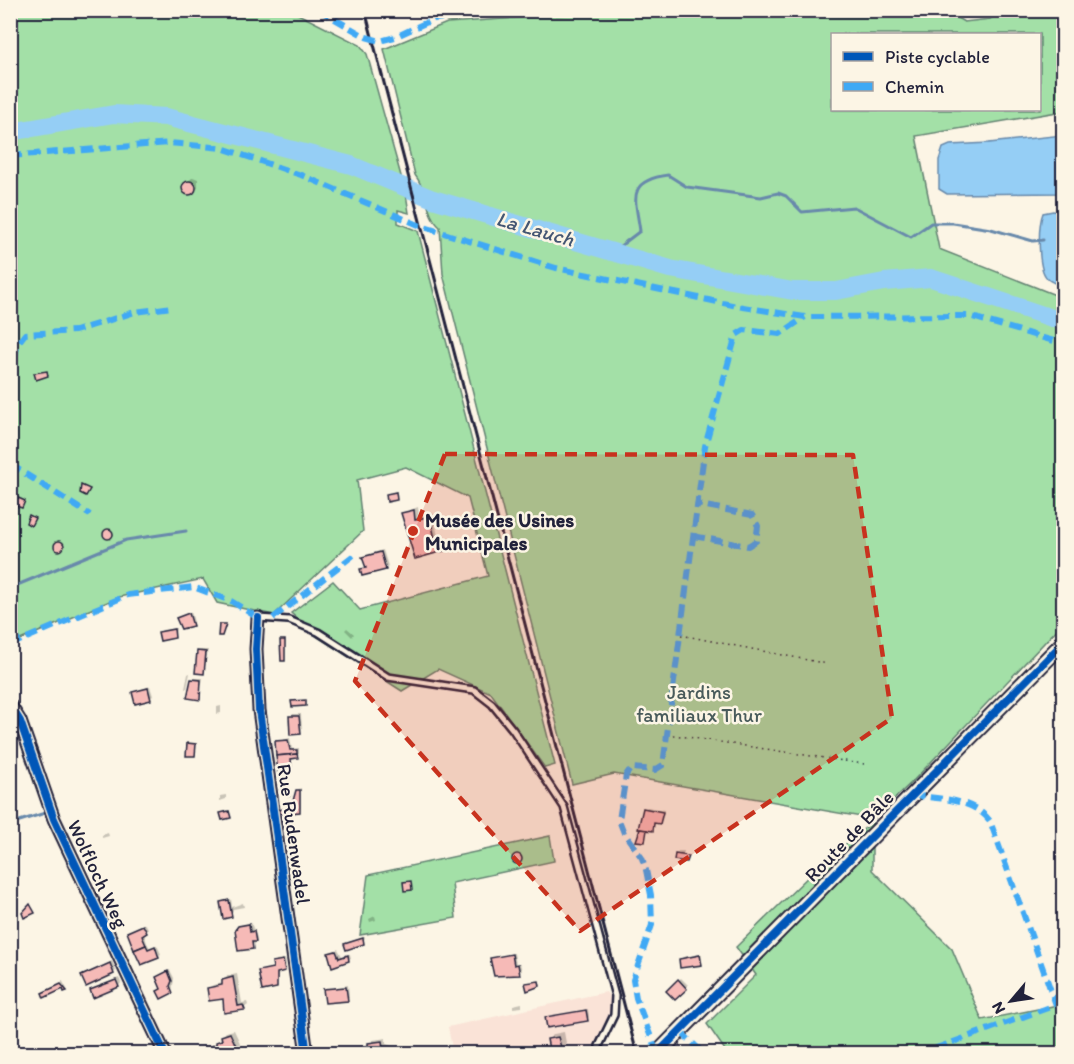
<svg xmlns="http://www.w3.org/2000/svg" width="1074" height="1064" font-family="Itim,sans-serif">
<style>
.built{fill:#fae3d7}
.green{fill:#a3e0a7;stroke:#628171;stroke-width:1.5;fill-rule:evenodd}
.water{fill:#95cef5;stroke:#6789ab;stroke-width:1.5}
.shadow{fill:#0003}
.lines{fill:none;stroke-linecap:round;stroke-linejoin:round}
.stream{stroke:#6789ab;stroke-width:3}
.river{stroke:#95cef5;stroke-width:18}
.building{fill:#f6bab7;stroke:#22223b;stroke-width:1.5}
.service-casing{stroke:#22223b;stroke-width:10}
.minor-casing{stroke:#22223b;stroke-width:15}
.secondary-casing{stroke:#22223b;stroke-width:18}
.path{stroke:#22223b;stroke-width:1.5;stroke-dasharray:1.5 4.5;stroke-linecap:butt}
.service{stroke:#fcf5e5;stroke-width:5}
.minor{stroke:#fcf5e5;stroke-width:10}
.secondary{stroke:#fcf5e5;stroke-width:14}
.rail{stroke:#22223b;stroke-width:3}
.quiet{stroke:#3fa9f5;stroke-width:6;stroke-dasharray:12 6;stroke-linecap:butt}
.cycleway-casing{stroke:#fcf5e5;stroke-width:11}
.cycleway{stroke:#0057b8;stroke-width:8}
.marked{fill:#c8321e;fill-opacity:0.2;stroke:#c8321e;stroke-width:4.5;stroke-dasharray:12 8;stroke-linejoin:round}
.poi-dot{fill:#c8321e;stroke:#fcf5e5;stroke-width:2}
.labels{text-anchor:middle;stroke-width:5;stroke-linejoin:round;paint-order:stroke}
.poi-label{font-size:20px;font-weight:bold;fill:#22223b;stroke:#fcf5e5;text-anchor:start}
.park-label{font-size:20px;fill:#495b5b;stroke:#fcf5e5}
.street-label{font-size:20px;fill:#22223b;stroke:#fcf5e5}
.water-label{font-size:21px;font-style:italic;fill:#445673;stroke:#fcf5e5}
</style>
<rect width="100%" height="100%" fill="#fcf5e5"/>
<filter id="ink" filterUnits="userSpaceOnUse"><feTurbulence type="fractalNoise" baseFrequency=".0167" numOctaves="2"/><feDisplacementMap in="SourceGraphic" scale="12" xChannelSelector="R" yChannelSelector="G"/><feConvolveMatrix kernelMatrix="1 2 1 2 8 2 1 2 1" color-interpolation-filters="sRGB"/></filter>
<g filter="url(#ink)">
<path class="built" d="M 606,992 L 619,1008 L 595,1049 L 595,1053 L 453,1053 L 448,1027 Z"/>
<g class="green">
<path d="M 11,11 L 285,11 L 296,13 L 360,45 L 367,54 L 406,194 L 409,213 L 398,210 L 398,223 L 418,231 L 555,765 L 545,768 L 491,693 L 438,669 L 402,691 L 316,636 L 291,613 L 333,581 L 360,610 L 488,576 L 468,498 L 406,467 L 357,480 L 363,531 L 274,615 L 217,603 L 203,579 L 119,597 L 11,644 Z"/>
<path d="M 945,11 L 964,22 L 990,19 L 1002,11 L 1063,11 L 1063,111 L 916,136 L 939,249 L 1063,298 L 1063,623 L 913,781 L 873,819 L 614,774 L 572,784 L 443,274 L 440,227 C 425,214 428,191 415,175 L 384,49 L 447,23 L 628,10 ZM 1040,34 L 1040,110 L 832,110 L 832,34 Z"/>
<path d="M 872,822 L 872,870 L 952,949 L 982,1020 L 1063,1004 L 1063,1053 L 727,1053 L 707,1024 L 756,975 L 736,947 L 816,869 Z"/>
<path d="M 550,836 L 554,861 L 452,883 L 456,918 L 360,935 L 368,875 Z"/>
</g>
<g class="water">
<path d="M 1063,135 L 1063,193 L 947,194 L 939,189 L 939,160 L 943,148 L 950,145 L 989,143 Z"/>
<path d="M 1053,211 L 1063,213 L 1063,287 C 1058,284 1050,282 1047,278 C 1037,268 1038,226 1043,213 Z"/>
</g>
<g class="shadow">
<path d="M 193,177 L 198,179 L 198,188 L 194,192 L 185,192 L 185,184 Z"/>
<path d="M 418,507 L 419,517 L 433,513 L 439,541 L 449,539 L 450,545 L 447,549 L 416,557 L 403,513 Z"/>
<path d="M 111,528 L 114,535 L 108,538 L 104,532 Z"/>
<path d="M 58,540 L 64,542 L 60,550 L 55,548 Z"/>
<path d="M 383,550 L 388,566 L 385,568 L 362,570 L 367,567 L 364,557 L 366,555 Z"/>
<path d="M 191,612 L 194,622 L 192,624 L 178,618 Z"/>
<path d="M 176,628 L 175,637 L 160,632 L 162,630 Z"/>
<path d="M 347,628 L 354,634 L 352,637 L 345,630 Z"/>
<path d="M 201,650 L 208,650 L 204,672 L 198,652 Z"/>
<path d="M 190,673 L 187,688 L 185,689 L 188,674 Z"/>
<path d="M 195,678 L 203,678 L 199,698 L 192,680 Z"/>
<path d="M 150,686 L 153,696 L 150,698 L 134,692 Z"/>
<path d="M 221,706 L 221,713 L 217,714 L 217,707 Z"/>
<path d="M 293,714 L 301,714 L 302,730 L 300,732 L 291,717 Z"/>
<path d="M 290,738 L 292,749 L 299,748 L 299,754 L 292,757 L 291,769 L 276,742 Z"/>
<path d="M 301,788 L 301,808 L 299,810 L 280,810 L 293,807 L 297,790 Z"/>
<path d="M 290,790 L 291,797 L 287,798 L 286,791 Z"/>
<path d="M 226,795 L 226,799 L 220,801 L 220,796 Z"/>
<path d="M 647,807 L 664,810 L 662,820 L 656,822 L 653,829 L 645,809 Z"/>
<path d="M 108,833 L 109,836 L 102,838 L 102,835 Z"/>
<path d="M 678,851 L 684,851 L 683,855 L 688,856 L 688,860 L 676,858 Z"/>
<path d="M 522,855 L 522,860 L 514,862 L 514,856 Z"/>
<path d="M 231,899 L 232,907 L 243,903 L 244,907 L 233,909 L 231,916 L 221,902 Z"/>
<path d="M 375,916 L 376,920 L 370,922 L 369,919 Z"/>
<path d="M 251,923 L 257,938 L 252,947 L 239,928 Z"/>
<path d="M 146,924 L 148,930 L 144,933 L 147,943 L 150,948 L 157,945 L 161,954 L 141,963 L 129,932 Z"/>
<path d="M 365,937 L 363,943 L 345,944 L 348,942 Z"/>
<path d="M 338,949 L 342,956 L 350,954 L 351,958 L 333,965 L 330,953 Z"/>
<path d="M 514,953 L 516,964 L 520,963 L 522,971 L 495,975 L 492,958 Z"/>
<path d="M 702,954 L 701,963 L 681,960 L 683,957 Z"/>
<path d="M 285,959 L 286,968 L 279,971 L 276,987 L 260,971 L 275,967 L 276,960 Z"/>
<path d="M 112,961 L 116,971 L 113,973 L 83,976 Z"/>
<path d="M 170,970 L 174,978 L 172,992 L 162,988 L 157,977 Z"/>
<path d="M 237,974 L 242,1003 L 247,1002 L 248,1005 L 244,1008 L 226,1011 L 225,997 L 209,989 L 213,985 L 224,983 L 227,976 Z"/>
<path d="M 119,978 L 121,983 L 119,986 L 94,996 L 92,991 L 94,988 Z"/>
<path d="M 681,978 L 688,985 L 675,998 L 668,991 Z"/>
<path d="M 62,980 L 67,989 L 63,987 L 45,996 L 45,993 L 62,985 Z"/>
<path d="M 348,985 L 349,997 L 347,999 L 325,990 Z"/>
<path d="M 522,1003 L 522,1007 L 513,1008 L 513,1005 Z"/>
<path d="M 588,1009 L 589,1017 L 587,1020 L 546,1018 Z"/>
<path d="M 234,1030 L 240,1043 L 235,1054 L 200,1054 L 203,1048 L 217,1043 L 226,1032 Z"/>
<path d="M 564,1032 L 568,1054 L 511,1054 L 518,1052 L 524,1046 L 528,1046 L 529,1050 L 550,1046 L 549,1039 L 554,1034 Z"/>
<path d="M 386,1038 L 386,1044 L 395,1047 L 393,1054 L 366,1054 L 373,1040 Z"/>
<path d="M 680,1049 L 684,1051 L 683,1054 L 677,1054 Z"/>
</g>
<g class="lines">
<g class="stream">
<path d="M 611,253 L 640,231 C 636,200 625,181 668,175 L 687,187 L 761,197 L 778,193 L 786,196 L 802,212 L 854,207 L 911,237 L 931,223 L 953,223 L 991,229 L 1033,241 L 1043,240"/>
<path d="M 10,588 L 126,540 L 186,531"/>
<path d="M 10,824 L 45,813"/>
</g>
<path class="river" d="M 10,132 L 114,114 L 166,117 L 351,165 L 433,199 L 670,269 L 793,291 L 836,291 L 884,282 L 931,278 L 1064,322"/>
</g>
<g class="building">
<circle cx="189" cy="188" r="7"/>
<path d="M 47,371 L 48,376 L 36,380 L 34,373 Z"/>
<path d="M 81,485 L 90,489 L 86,496 L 80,493 Z"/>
<path d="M 396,492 L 397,500 L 387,502 L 386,494 Z"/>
<path d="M 14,496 L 25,501 L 22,508 L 13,505 Z"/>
<path d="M 414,510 L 415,520 L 430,516 L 436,544 L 445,542 L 447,550 L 415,559 L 401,513 Z"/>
<path d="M 29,515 L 35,518 L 31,526 L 26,523 Z"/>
<circle cx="108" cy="534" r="5"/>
<circle cx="59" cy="546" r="5"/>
<path d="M 381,552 L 386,570 L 362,576 L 360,569 L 366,568 L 362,557 Z"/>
<path d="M 189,613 L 193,626 L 181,629 L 176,618 Z"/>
<path d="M 219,624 L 226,624 L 222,636 L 218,636 Z"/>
<path d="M 174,629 L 175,638 L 160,641 L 158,632 Z"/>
<path d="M 280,640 L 285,640 L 285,661 L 281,661 Z"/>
<path d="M 197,651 L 206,652 L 204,674 L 195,673 Z"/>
<path d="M 191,679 L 201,680 L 200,700 L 187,698 Z"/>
<path d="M 148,688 L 151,700 L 135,704 L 132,692 Z"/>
<path d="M 306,700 L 306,706 L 292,707 L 291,701 Z"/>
<path d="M 289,716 L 299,716 L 301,734 L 290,735 Z"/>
<path d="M 288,740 L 290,750 L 297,750 L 297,754 L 276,756 L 275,741 Z"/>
<path d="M 187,743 L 196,744 L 195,756 L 186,756 Z"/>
<path d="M 297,754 L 298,758 L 291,759 L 292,770 L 278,772 L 276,756 Z"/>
<path d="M 296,790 L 300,790 L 300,812 L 279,814 L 279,810 L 291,808 Z"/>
<path d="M 643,808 L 663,812 L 660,824 L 654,823 L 653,831 L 638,829 Z"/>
<path d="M 229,811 L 231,818 L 222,820 L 220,813 Z"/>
<path d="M 640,829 L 647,830 L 645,842 L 636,841 Z"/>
<circle cx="517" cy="859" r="5"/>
<path d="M 675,854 L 689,856 L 687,862 L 674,860 Z"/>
<path d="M 411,881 L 412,890 L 404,891 L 403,882 Z"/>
<path d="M 229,900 L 232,917 L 223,919 L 220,902 Z"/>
<path d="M 30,904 L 35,913 L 24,918 L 22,913 Z"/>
<path d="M 249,924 L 250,932 L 254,931 L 256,942 L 252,942 L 253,949 L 238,951 L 235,930 L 238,926 Z"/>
<path d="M 143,925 L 147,933 L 142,936 L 146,945 L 134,950 L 127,932 Z"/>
<path d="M 363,938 L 364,944 L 346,950 L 344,944 Z"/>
<path d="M 146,945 L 148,949 L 155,946 L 159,958 L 141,965 L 134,950 Z"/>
<path d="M 336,951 L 339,958 L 348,955 L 349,961 L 332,967 L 328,953 Z"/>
<path d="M 512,954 L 514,965 L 518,964 L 520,975 L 494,976 L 490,958 Z"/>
<path d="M 700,955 L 702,965 L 680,968 L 679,959 Z"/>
<path d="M 283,960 L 285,971 L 277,973 L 277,988 L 262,991 L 258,971 L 273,968 L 272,962 Z"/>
<path d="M 110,963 L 114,974 L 86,987 L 81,976 Z"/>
<path d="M 168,971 L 172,981 L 170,986 L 173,993 L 161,999 L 157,991 L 161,989 L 156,977 Z"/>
<path d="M 233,977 L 238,1006 L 243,1005 L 245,1010 L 224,1013 L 223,999 L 209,1001 L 207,988 L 222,985 L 222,980 Z"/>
<path d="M 678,979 L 687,989 L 675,1000 L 666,991 Z"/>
<path d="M 116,980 L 119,987 L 93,998 L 90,990 Z"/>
<path d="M 539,981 L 540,986 L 527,991 L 525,983 Z"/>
<path d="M 61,984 L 67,991 L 64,992 L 63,989 L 44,998 L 42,993 Z"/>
<path d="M 346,987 L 348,1001 L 325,1003 L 323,989 Z"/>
<path d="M 586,1010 L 588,1021 L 547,1028 L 545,1017 Z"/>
<path d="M 230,1033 L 237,1048 L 233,1050 L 234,1054 L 198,1054 L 198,1051 L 216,1045 L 216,1042 L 222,1040 L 221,1036 Z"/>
<path d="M 558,1037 L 563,1054 L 531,1054 L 549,1050 L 547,1039 Z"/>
<path d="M 382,1041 L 383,1048 L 389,1048 L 393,1054 L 364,1054 L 364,1051 L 368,1050 L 368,1043 Z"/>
</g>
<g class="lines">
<g class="service-casing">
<path id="service" d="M 258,618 L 289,620 L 318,632 L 388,677 L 474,690 L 492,704 L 513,730 L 564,807 L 615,996 L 614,1015 L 599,1046 L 599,1054"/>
</g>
<g class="minor-casing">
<g id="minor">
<path d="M 258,618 L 256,649 L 259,710 L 307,1054"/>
<path d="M 10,705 L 20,721 L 54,819 L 165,1054"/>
</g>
</g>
<g class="secondary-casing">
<path id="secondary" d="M 657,1054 L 1064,642"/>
</g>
<g class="path">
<path d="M 681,635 L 828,664"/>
<path d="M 667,734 L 864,764"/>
</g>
<use href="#service" class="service"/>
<use href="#minor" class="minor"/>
<use href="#secondary" class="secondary"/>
<path class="rail" d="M 365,10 L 637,1054"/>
<g class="quiet">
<path d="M 319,10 L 366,37 L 380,41 L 395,37 L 434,19 L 519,10"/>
<path d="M 968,10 L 971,10"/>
<path d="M 10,156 L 170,143 L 222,148 L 301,175 L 421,226 L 556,268 L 737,306 L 805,317 L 969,316 L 1064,344"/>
<path d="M 10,376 L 18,343 L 25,334 L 75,331 L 135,312 L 172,307"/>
<path d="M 10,464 L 90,515"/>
<path d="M 693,536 L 748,546 L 756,541 L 758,526 L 752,515 L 696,504"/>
<path d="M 273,618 L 355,554"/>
<path d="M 10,645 L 128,595 L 193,587 L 231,601 L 258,618"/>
<path d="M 912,795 C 938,799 973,798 990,821 L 1056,1005 L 920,1054"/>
<path d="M 680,1031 L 704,1054"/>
<path d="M 657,1053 L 636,998 L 633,980 L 652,925 L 651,895 L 646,870 L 642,858 L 624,833 L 619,820 L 626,775 L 631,768 L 655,770 L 663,765 L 705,446 L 736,335 L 744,330 L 780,334 L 805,317"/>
</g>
<g class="cycleway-casing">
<g id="cycleway">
<path d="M 258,618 L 256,649 L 259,710 L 307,1054"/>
<path d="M 10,705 L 20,721 L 54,819 L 165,1054"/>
<path d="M 657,1054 L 1064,642"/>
</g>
</g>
<use href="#cycleway" class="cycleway"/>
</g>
</g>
<path class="marked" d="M 445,454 L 853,455 L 892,718 L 580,931 L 355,681 Z"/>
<circle class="poi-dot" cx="413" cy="531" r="6"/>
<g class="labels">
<g class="poi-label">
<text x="425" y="527">Musée des Usines<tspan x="425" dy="23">Municipales</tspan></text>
</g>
<g class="park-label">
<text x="699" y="699">Jardins<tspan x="699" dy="23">familiaux Thur</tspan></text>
</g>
<g class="street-label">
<text transform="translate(294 834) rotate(82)" y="7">Rue Rudenwadel</text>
<text transform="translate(849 836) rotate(-46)" y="7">Route de Bâle</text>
<text transform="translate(98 874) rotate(65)" y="7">Wolfloch Weg</text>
</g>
<g class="water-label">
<text transform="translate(535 229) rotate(16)" y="7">La Lauch</text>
</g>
</g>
<rect width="1074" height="1064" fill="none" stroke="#fcf5e5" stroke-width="36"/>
<rect x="18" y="18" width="1038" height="1028" fill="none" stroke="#22223b" stroke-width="2" filter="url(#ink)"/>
<rect x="831" y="33" width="210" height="78" fill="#fcf5e5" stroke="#a5a1a1" stroke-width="1.5"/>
<rect x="843" y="52" width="30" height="9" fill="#0057b8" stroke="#a5a1a1" stroke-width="1.5"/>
<text x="885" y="63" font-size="18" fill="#22223b">Piste cyclable</text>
<rect x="843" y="82" width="30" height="9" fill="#3fa9f5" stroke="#a5a1a1" stroke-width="1.5"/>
<text x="885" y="93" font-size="18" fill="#22223b">Chemin</text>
<g transform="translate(1011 1001) rotate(241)" stroke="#fcf5e5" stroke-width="4.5" paint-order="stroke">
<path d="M0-4.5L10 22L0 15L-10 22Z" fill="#22223b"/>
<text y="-9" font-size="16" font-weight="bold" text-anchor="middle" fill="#22223b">N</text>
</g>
</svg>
